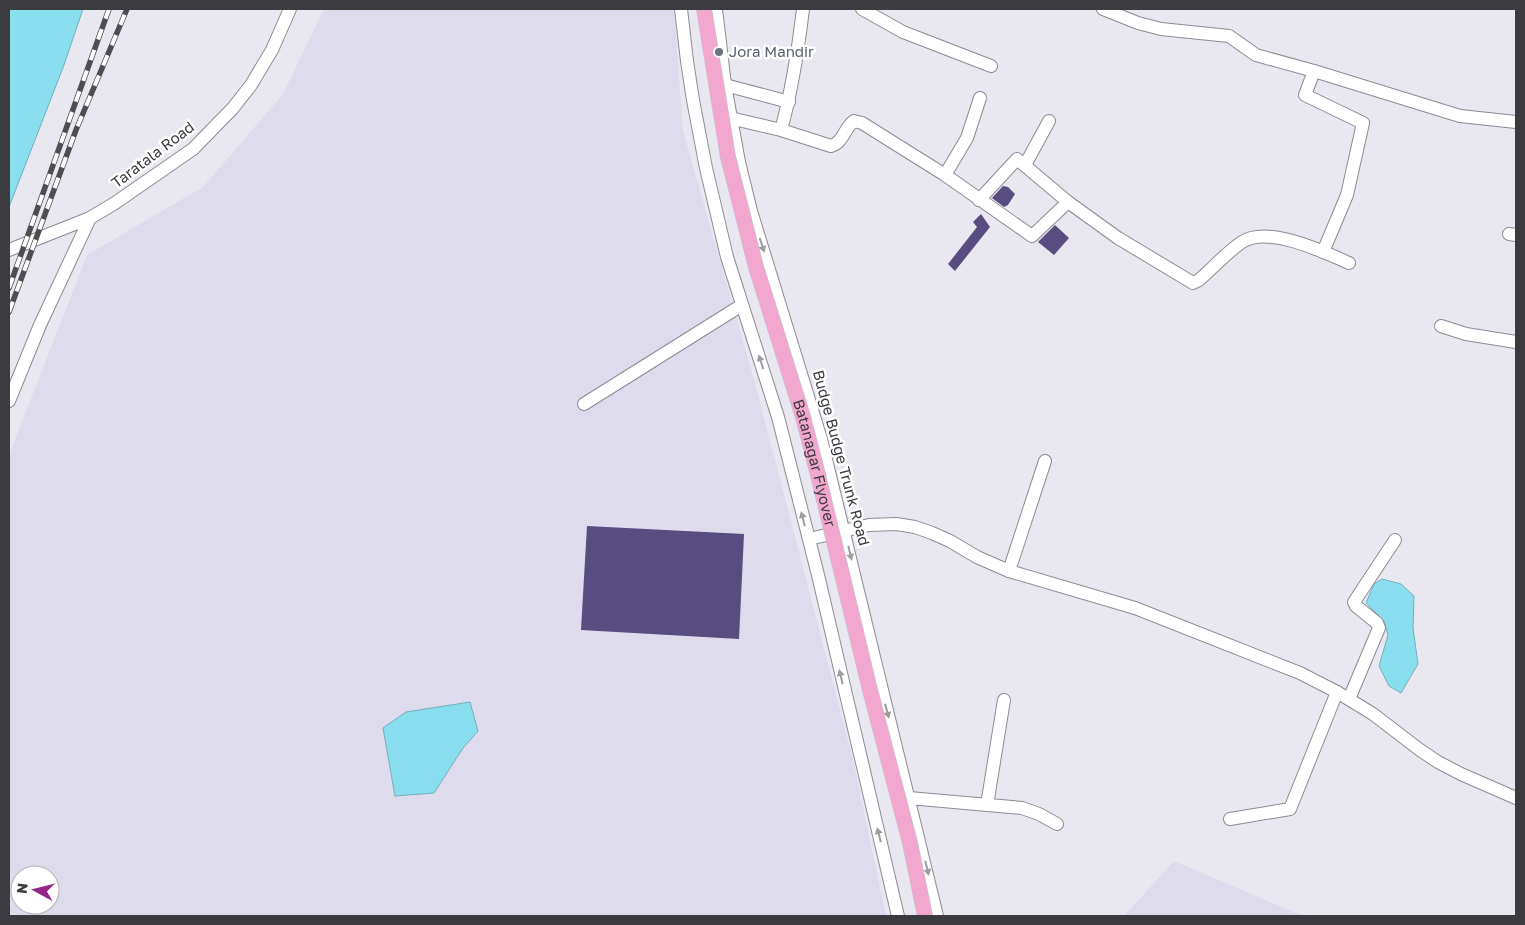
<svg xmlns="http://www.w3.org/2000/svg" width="1525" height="925" font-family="'Golos Text',sans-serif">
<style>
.built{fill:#dedbec;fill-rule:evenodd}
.water{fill:#89dff0;stroke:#72aebb}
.building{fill:#584c81}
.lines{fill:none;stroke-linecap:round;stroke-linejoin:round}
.minor-casing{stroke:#8c8a93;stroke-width:14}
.minor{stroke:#fff;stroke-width:12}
.rail-casing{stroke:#4e4d51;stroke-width:5.5}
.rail{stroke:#fff;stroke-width:4;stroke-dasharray:11;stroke-linecap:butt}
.major-bridge-casing{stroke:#c8c8c9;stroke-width:16;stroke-linecap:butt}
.major-bridge{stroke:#f1a7ce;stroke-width:15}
.oneway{fill:#9d9c9e}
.worship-dot{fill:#6b7280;stroke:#fff;stroke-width:2}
.labels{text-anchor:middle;stroke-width:5;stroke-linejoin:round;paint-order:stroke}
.worship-label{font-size:15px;fill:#5b616d;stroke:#fff;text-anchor:start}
.street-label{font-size:15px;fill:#3b3a3e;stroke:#fff}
</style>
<rect width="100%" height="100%" fill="#e9e8f1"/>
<g class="built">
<path d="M 324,9 L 674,9 L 683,131 L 755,383 L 853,760 L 886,916 L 9,916 L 9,455 L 87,255 L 203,187 L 283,94 ZM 20,875 L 50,875 L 50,905 L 20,905 Z"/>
<path d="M 1174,861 L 1303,916 L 1124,916 Z"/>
</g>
<g class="water">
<path d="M 9,9 L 83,9 L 64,65 L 9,207 Z"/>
<path d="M 1382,579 L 1401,584 L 1414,596 L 1413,628 L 1418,664 L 1401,693 L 1389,686 L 1379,666 L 1388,635 L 1384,621 L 1366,603 L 1374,584 Z"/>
<path d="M 470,702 L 478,731 L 463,748 L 434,793 L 395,796 L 383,728 L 406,712 Z"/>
</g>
<g class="building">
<path d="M 1003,186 L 1008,187 L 1015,194 L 1008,205 L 1004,207 L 992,198 Z"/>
<path d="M 981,214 L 990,227 L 955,271 L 948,264 L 977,227 L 973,222 Z"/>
<path d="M 1055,225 L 1069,238 L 1054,255 L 1038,242 Z"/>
<path d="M 587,526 L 744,534 L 739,639 L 581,630 Z"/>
</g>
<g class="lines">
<g class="minor-casing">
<g id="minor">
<path d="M 681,9 L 687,61 L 693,100 L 706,168 L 727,257 L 778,417 L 818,575 L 898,916"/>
<path d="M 716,9 L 725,85 L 739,162 L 751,211 L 821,439 L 937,916"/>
<path d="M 862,9 L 903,32 L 991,66"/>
<path d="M 1103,9 L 1138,23 L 1161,29 L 1229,36 L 1256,55 L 1314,71 L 1460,116 L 1516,122"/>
<path d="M 1314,71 L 1305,95 L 1363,123 L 1347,195 L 1323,252"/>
<path d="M 725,85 L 789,102"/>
<path d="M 730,118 L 781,130 L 831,146 C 844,142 844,128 854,121 L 862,123 L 945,175 L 1032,236 L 1068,202"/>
<path d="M 781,130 C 792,90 798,51 803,9"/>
<path d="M 1025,165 L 1049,121"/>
<path d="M 945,175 L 967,138 L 980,98"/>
<path d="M 979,200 L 1017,159 L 1068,202 L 1118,238 L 1193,283 L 1199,280 C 1213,268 1227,252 1242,242 C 1268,225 1324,252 1349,263"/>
<path d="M 1509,234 L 1516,235"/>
<path d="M 9,250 L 90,218 L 115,203 L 193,149 L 233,108 L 251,85 L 272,50 L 290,9"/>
<path d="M 1441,326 L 1466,334 L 1516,342"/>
<path d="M 9,401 L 40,325 L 90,218"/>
<path d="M 584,404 L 742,305"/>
<path d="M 809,539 L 869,525 L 896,524 L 915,527 L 932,533 L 950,541 L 977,557 L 1009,571 L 1135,608 L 1300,673 L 1337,692 L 1373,714 L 1420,750 L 1438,762 L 1461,774 L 1516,798"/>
<path d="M 1009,571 L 1045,461"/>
<path d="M 1349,699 L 1379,628 L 1377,623 L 1356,606 L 1354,602 L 1395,540"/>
<path d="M 909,798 L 1022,808 L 1039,814 L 1057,824"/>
<path d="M 987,805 L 1004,700"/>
<path d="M 1230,819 L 1290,809 L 1337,692"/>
</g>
</g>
<use href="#minor" class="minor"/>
<g class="rail-casing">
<g id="rail">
<path d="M 9,288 L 109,9"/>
<path d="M 9,312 L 76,130 L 127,9"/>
</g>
</g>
<use href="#rail" class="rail"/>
<g class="major-bridge-casing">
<g id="major-bridge">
<path id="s1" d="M 704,9 L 728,157 L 756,267 L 803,417 L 818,475 L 870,690 L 910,843 L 925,916"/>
</g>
</g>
<use href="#major-bridge" class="major-bridge"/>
</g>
<defs><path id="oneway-solid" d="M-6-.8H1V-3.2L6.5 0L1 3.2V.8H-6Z" transform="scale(1.25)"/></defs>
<g class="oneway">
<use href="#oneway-solid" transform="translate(762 245) rotate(72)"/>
<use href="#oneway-solid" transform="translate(761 362) rotate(-108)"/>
<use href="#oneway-solid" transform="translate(803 519) rotate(-104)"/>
<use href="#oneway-solid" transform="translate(850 553) rotate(77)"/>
<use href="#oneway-solid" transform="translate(841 677) rotate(-103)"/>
<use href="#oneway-solid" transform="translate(887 711) rotate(75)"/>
<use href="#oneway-solid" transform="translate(879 835) rotate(-104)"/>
<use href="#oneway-solid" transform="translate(927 868) rotate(76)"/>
</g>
<circle class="worship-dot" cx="719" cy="52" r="5"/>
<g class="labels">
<g class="worship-label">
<text x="729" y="57">Jora Mandir</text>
</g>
<g class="street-label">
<text transform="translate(153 155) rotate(-37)" y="5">Taratala Road</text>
<text transform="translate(841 458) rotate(75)" y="5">Budge Budge Trunk Road</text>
<text dy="5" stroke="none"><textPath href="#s1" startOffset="468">Batanagar Flyover</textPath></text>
</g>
</g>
<rect width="1525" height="925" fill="none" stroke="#3b3a3e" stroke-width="20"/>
<g transform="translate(35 890) rotate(277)"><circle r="24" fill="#ffffff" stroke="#b1b0b2"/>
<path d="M0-4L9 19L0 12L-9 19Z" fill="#932688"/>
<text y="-8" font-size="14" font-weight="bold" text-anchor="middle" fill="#3b3a3e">N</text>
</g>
</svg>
